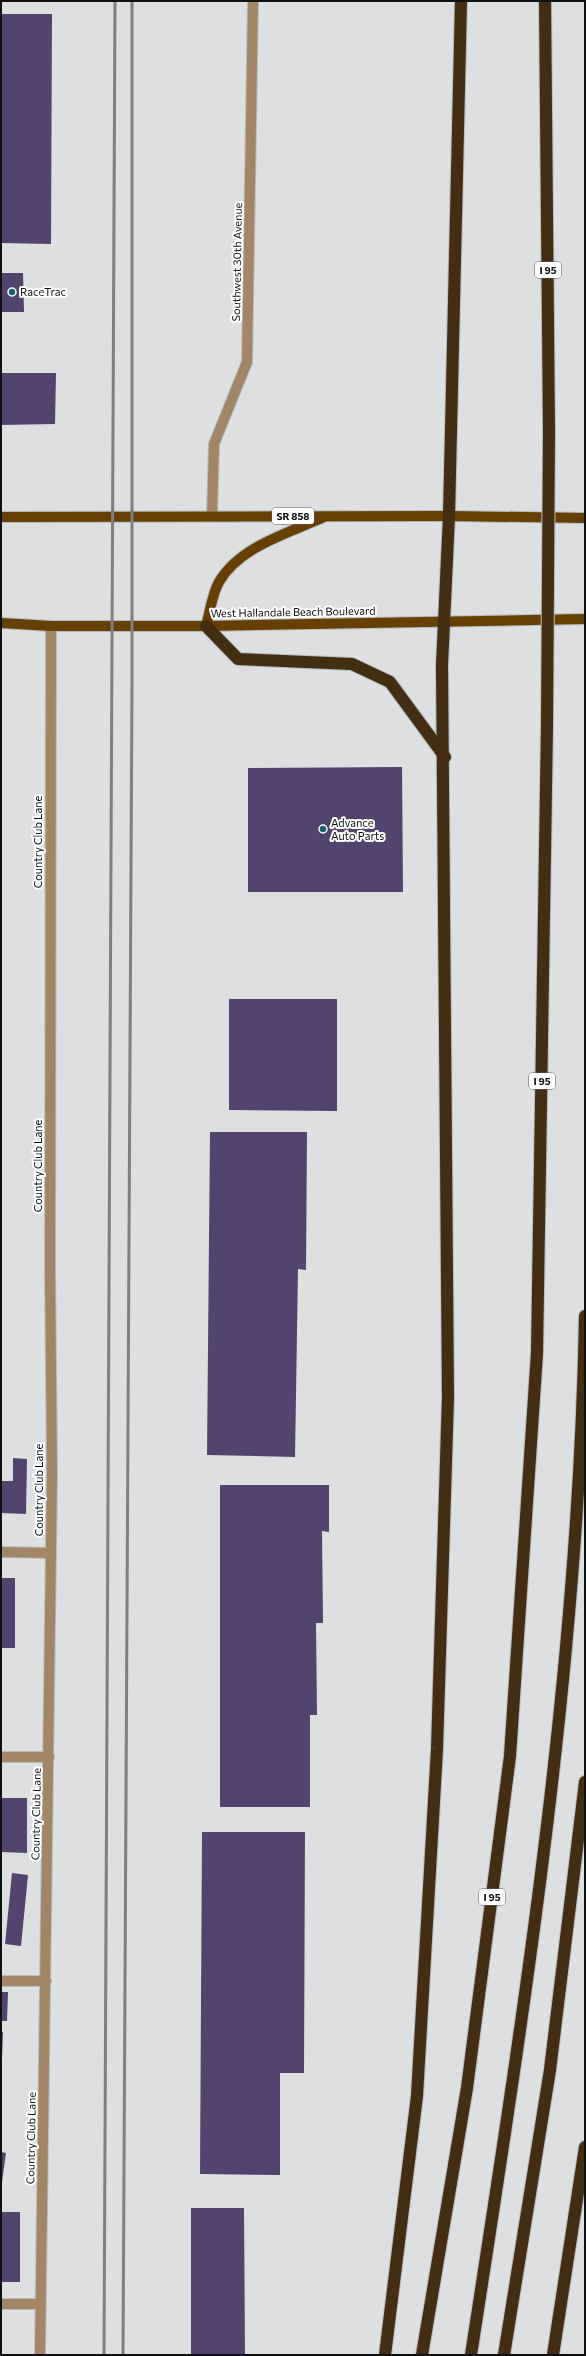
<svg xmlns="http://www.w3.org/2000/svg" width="586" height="2356" font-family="Commissioner,sans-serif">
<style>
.building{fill:#52446c}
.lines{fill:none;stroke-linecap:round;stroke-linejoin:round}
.minor-casing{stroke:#b8babb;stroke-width:12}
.primary-casing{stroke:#b8babb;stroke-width:12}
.motorway-casing{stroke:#b8babb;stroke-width:14}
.minor{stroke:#a38666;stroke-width:10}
.primary{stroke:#663f03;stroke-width:10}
.motorway{stroke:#432d13;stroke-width:12}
.rail{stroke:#7d7f80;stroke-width:3}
.motorway-bridge-casing{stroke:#b8babb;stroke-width:14;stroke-linecap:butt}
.motorway-bridge{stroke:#432d13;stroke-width:12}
.poi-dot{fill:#16626e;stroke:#fff;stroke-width:1.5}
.labels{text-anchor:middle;stroke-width:4;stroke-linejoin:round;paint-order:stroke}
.shield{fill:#fff;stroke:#575858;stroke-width:1}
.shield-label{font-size:10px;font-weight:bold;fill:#0f1010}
.street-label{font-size:11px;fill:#0f1010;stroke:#fff}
.poi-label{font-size:11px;fill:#0f1010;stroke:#fff;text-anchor:start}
</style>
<rect width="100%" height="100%" fill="#dddfe1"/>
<g class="building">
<path d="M 1,14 L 52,14 L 51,244 L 1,243 Z"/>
<path d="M 1,273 L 23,273 L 24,312 L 1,312 Z"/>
<path d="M 1,373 L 56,373 L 55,424 L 1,425 Z"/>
<path d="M 402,767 L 403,892 L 248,892 L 248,768 Z"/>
<path d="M 229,999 L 337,999 L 337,1111 L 229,1110 Z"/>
<path d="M 210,1132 L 307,1132 L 306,1270 L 298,1269 L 295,1457 L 207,1455 Z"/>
<path d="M 13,1458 L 27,1459 L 26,1514 L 1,1513 L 1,1481 L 13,1481 Z"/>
<path d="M 220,1485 L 329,1485 L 329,1532 L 322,1531 L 323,1623 L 316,1623 L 317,1715 L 310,1715 L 310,1807 L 220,1807 Z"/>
<rect x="1" y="1578" width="14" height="70"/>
<path d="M 1,1798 L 27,1798 L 27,1853 L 1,1852 Z"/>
<path d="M 202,1832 L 305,1832 L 304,2073 L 280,2073 L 280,2175 L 200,2174 Z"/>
<path d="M 12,1873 L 28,1875 L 21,1946 L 5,1944 Z"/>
<path d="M 1,1992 L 8,1992 L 7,2021 L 1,2021 Z"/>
<path d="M 1,2032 L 3,2032 L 2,2059 L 1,2059 Z"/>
<path d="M 1,2152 L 6,2153 L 2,2182 L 1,2182 Z"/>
<path d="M 191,2208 L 244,2208 L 245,2355 L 191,2355 Z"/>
<rect x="1" y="2212" width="19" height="70"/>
</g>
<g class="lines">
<g class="minor-casing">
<g id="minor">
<path d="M 212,516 L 214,444 L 247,362 L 253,1"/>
<path d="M 1,1552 L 51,1553"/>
<path d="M 1,1757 L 49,1757"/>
<path d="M 1,1981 L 46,1981"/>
<path d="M 1,2304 L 39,2304"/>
<path d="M 40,2355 L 52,1473 L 50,1269 L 51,626"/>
</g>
</g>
<g class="primary-casing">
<g id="primary">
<path d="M 1,517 L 449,516 L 585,518"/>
<path d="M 1,623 L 51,626 L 206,626 L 585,619"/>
<path d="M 206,626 C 210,612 212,594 219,582 C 239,547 288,533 322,518"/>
</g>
</g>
<g class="motorway-casing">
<g id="motorway">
<path d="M 545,1 L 549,431"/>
<path d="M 206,626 L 238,659 L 352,664 L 390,682 L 445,757"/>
<path d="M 385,2355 L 417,2096 L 437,1749 L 448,1397 L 442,665 L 449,516 L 461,1"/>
<path d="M 422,2355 L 467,2088 L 510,1756 L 537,1353 L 547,726"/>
<path d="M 471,2355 C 524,2011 579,1664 585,1316"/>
<path d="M 504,2355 L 550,2070 L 585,1782"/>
<path d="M 553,2355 L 585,2147"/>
</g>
</g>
<use href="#minor" class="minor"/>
<use href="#primary" class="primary"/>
<use href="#motorway" class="motorway"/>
<g class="rail">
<path d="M 104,2355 L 115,1"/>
<path d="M 123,2355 L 132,682 L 132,1"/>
</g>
<g class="motorway-bridge-casing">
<path id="motorway-bridge" d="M 547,726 L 549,431"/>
</g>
<use href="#motorway-bridge" class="motorway-bridge"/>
</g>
<g class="poi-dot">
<circle cx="12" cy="292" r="4"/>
<circle cx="323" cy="829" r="4"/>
</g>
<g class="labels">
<g class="shield">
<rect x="535" y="262" width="26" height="16" rx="3"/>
<rect x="272" y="508" width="42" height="16" rx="3"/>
<rect x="529" y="1073" width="26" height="16" rx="3"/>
<rect x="479" y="1889" width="26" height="16" rx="3"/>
</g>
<g class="shield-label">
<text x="548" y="274">I 95</text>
<text x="293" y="520">SR 858</text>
<text x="542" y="1085">I 95</text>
<text x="492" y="1901">I 95</text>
</g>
<g class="street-label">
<text transform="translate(237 262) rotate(-89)" y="4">Southwest 30th Avenue</text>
<text transform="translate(293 612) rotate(-1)" y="4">West Hallandale Beach Boulevard</text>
<text transform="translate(38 842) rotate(-90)" y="4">Country Club Lane</text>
<text transform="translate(38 1166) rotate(-90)" y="4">Country Club Lane</text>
<text transform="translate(39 1490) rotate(-90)" y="4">Country Club Lane</text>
<text transform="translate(36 1814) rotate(-89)" y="4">Country Club Lane</text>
<text transform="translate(31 2138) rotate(-89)" y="4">Country Club Lane</text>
</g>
<g class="poi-label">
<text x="20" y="296">RaceTrac</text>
<text x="331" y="827">Advance<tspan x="331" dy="13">Auto Parts</tspan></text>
</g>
</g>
<rect width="586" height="2356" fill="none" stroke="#0f1010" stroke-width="4"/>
</svg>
